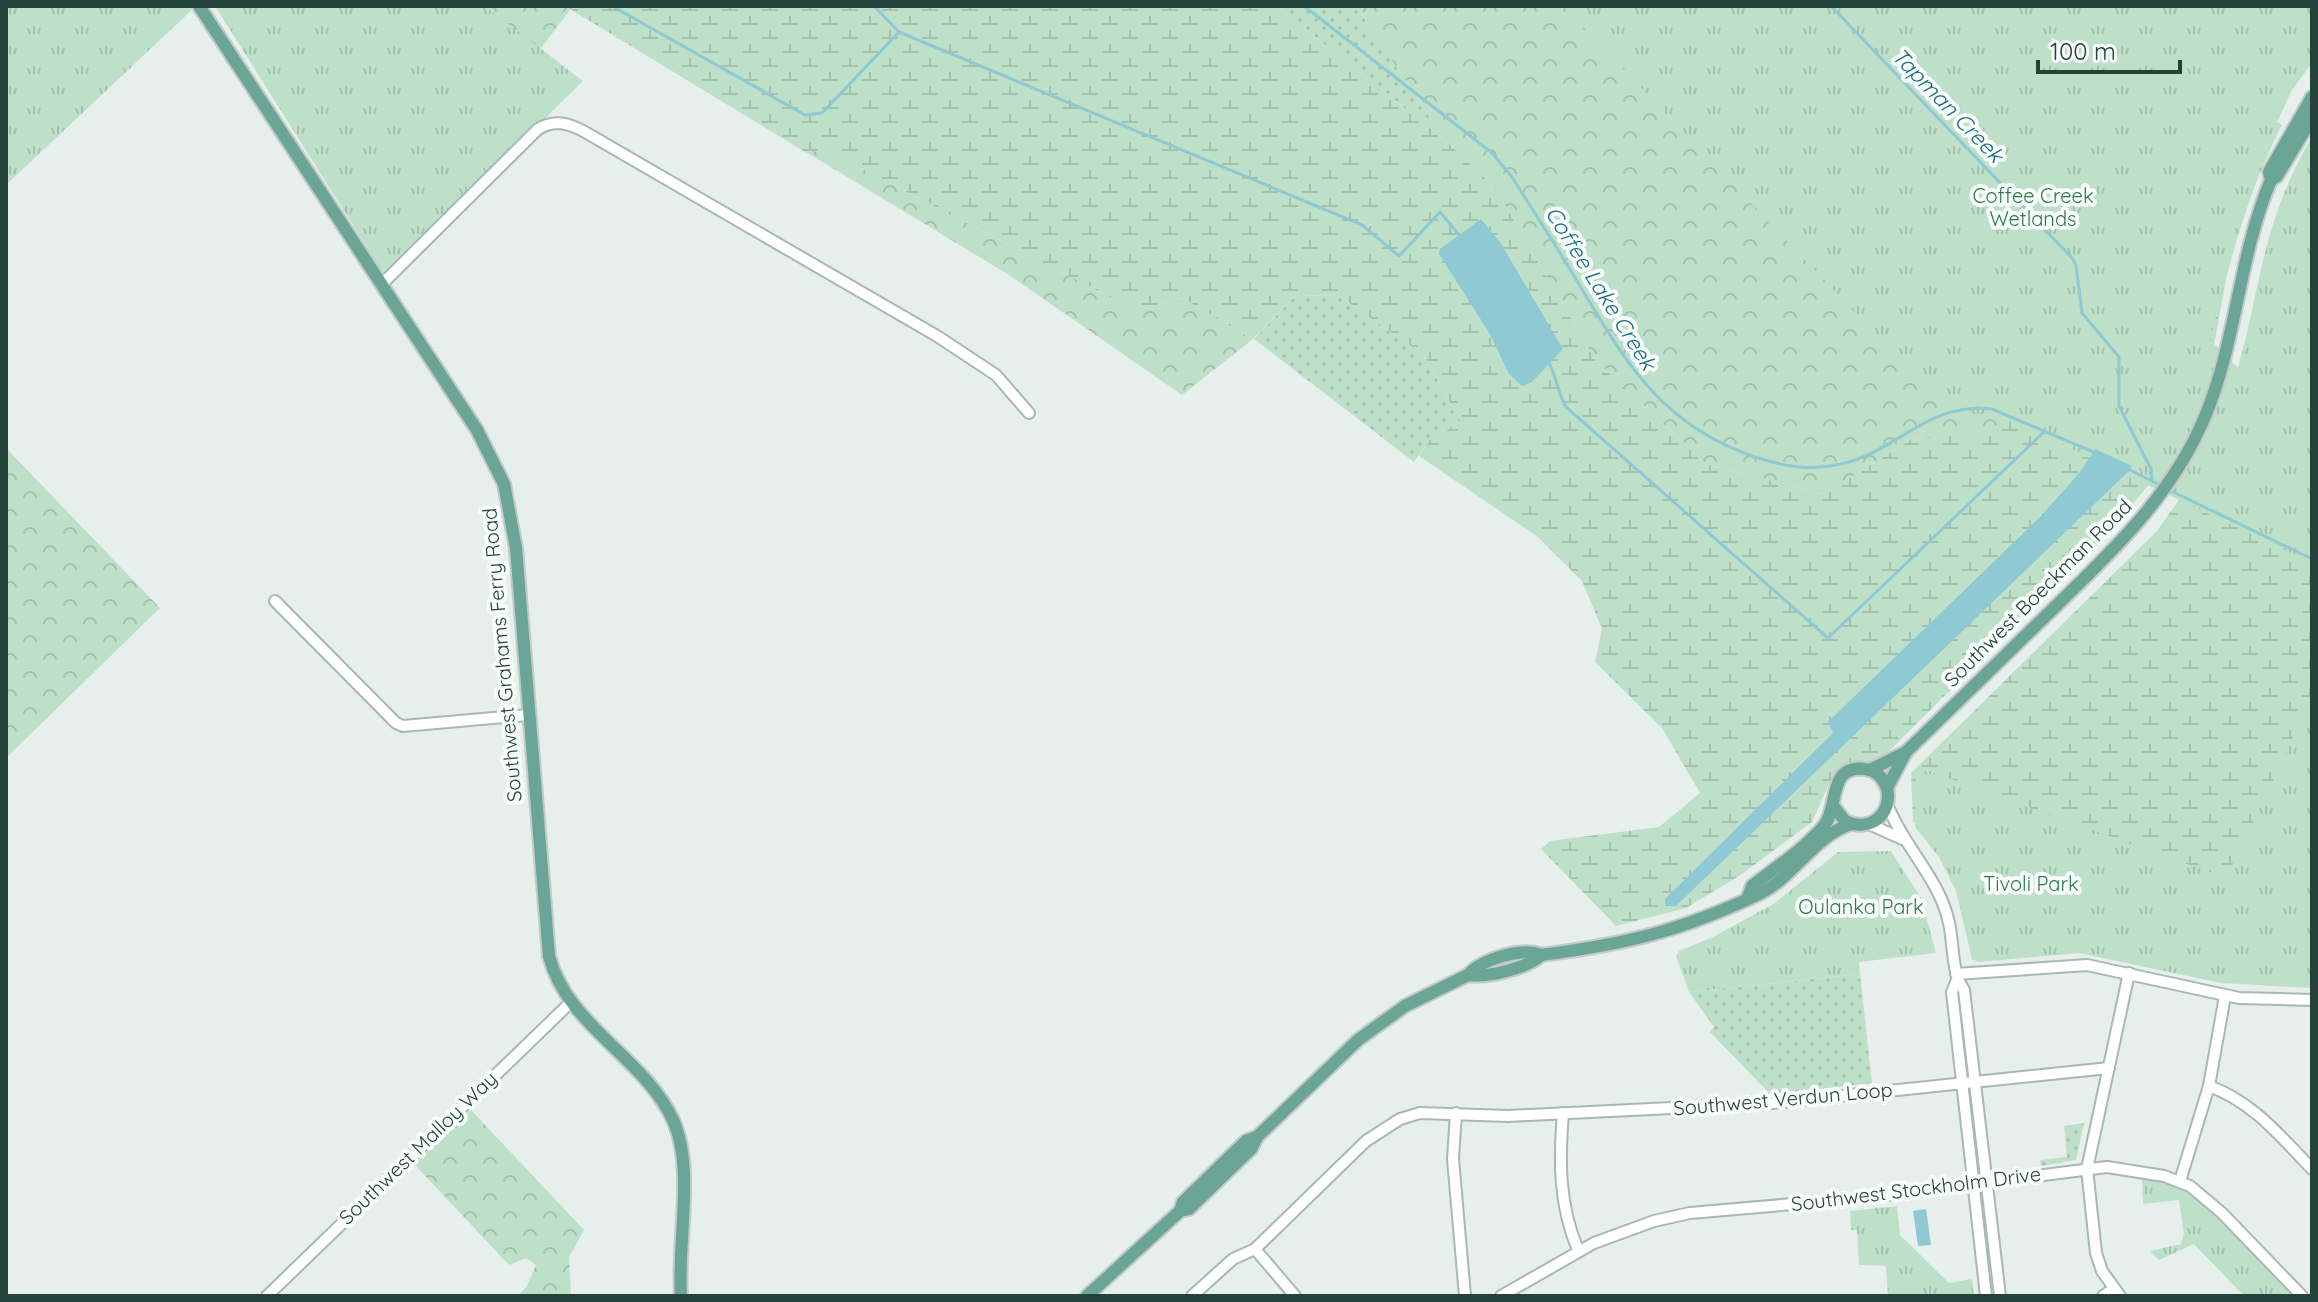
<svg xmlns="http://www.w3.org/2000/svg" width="2318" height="1302" font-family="Quicksand,sans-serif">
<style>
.grass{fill:url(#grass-dots)}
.forest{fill:url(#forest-crowns)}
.wetland{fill:url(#wetland-marsh)}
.park{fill:url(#park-tufts)}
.water{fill:#8ec9d4}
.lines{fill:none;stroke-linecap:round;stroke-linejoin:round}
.stream{stroke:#8ec9d4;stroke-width:3}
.minor-casing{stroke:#a8b8b2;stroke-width:14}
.major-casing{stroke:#c2cac8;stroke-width:16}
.minor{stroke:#fff;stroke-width:10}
.major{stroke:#6aa596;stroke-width:12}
.labels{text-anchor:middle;stroke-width:8;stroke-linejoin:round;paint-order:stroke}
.park-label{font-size:20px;fill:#2d7a4b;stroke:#f7fbf9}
.street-label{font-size:20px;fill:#24423a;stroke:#f7fbf9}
.water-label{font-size:22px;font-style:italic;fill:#1c6f80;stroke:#f7fbf9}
</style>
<defs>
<pattern id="grass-dots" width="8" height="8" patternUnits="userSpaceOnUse" patternTransform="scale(2)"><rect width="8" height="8" fill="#bfe0c8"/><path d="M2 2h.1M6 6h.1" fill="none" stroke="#a4c1ad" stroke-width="1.8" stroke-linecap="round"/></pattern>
<pattern id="forest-crowns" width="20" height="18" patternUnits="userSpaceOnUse" patternTransform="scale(2)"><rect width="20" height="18" fill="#bfe0c8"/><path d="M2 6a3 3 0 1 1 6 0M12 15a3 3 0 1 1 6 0" fill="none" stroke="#a4c1ad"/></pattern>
<pattern id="wetland-marsh" width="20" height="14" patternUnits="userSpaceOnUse" patternTransform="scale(2)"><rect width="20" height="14" fill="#bfe0c8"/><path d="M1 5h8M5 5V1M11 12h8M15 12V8" fill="none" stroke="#a4c1ad"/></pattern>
<pattern id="park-tufts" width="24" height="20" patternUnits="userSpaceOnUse" patternTransform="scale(2)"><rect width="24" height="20" fill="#bfe0c8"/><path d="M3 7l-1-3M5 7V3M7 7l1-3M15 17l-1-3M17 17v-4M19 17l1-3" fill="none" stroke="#a4c1ad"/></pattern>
</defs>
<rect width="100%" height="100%" fill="#e6efeb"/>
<g class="grass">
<path d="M 1276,6 L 1356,6 L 1445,140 Z"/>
<path d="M 1296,295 L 1339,296 L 1424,355 L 1461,422 L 1430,440 L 1414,462 L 1254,339 Z"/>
<path d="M 1860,974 L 1872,1083 L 1771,1095 L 1710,1032 L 1714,1027 L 1689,992 Z"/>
<path d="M 2084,1123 L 2076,1160 L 2041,1166 L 2040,1160 L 2067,1157 L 2064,1126 Z"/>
</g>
<g class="forest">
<path d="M 469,6 L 565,6 L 570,10 L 538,52 Z"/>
<path d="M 1356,6 L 1814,6 L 2054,326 L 1992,434 L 1912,439 L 1824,494 L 1706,464 L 1595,360 L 1495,188 L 1445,140 Z"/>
<path d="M 826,150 L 1137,311 L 1182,298 L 1253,339 L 1182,395 L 1009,275 L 806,152 Z"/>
<path d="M 6,448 L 160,608 L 6,758 Z"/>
<path d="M 471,1110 L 584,1230 L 569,1257 L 571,1296 L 518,1296 L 527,1286 L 536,1265 L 526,1258 L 509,1265 L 414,1164 Z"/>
</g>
<g class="wetland">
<path d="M 565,6 L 1276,6 L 1445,140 L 1495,188 L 1595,360 L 1706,464 L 1824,494 L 1912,439 L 1992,433 L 2054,326 L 2260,169 L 2231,252 L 2210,368 L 2152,481 L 2110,531 L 1887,753 L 1874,762 L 1844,766 L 1833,775 L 1812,822 L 1739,876 L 1686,908 L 1616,926 L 1541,849 L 1550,841 L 1659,827 L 1700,793 L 1662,728 L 1595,662 L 1602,629 L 1582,581 L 1538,537 L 1419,456 L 1430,440 L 1461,422 L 1424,355 L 1339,296 L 1296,295 L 1253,339 L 1182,298 L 1137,311 L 826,150 L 805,152 Z"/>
<path d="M 2312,152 L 2312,970 L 1913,822 L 1911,773 L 2157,531 L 2216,447 Z"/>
</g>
<g class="park">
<path d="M 6,6 L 195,6 L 195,7 L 6,185 Z"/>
<path d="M 215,6 L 485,6 L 583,81 L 385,276 Z"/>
<path d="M 1563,6 L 2312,6 L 2312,63 L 2292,90 L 2277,122 L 2282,125 C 2246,195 2229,265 2210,340 L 2238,368 C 2262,281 2263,219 2312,137 L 2312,563 L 1990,410 L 1968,431 Z"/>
<path d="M 2312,699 L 2312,988 L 2221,983 L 2079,953 L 1978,962 L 1972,959 L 1956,891 L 1939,857 L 1915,827 L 1916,779 L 1926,770 L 2226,878 Z"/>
<path d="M 1891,851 L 1921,898 L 1936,953 L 1859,962 L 1860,974 L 1689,992 L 1676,956 L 1679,951 L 1713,937 L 1775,903 L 1838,852 Z"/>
<path d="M 2142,1177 L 2183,1187 L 2209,1207 L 2295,1296 L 2244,1296 L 2194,1244 L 2159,1260 L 2150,1251 L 2181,1244 L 2184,1234 L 2179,1200 L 2143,1204 Z"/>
<path d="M 1897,1206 L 1900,1235 L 1949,1283 L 1972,1279 L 1974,1296 L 1888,1296 L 1886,1266 L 1859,1265 L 1857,1230 L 1851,1230 L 1850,1211 Z"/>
</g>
<g class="water">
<path d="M 1481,219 L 1500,242 L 1563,349 L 1532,382 L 1522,386 L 1509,374 L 1490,334 L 1439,254 L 1440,249 Z"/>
<path d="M 2095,449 L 2132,466 L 2130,470 L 1676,906 L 1665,906 L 1665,899 L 1833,733 L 1828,722 L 2043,514 L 2080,472 Z"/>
<path d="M 1926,1209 L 1931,1245 L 1918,1246 L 1913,1211 Z"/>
</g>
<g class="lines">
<g class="stream">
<path d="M 612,6 L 805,115 L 822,113 L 899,32"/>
<path d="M 874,6 L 899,32 L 1362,225 L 1399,256 L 1440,212 L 1461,237"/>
<path d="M 1304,6 L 1491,152 L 1512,177 C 1534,212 1556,246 1577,281 C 1626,363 1662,427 1758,458 C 1787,467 1811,471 1841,464 C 1899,451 1926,402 1992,409 L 2096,453"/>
<path d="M 1831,6 L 2072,258 L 2076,265 L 2082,313 L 2119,357 L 2119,406 L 2151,469 L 2152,479"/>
<path d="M 1548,361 C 1557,377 1558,395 1566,407 L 1828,638 L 2045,431"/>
<path d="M 2128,469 L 2160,485"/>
<path d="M 2167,489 L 2312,559"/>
</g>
<g class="minor-casing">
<g id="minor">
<path d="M 381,285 L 538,129 C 554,119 569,123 585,132 L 937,336 L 996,375 L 1029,413"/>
<path d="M 275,601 L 396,723 L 403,726 L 528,715"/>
<path d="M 1888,806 C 1903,846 1940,879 1949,923 C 1954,945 1951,971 1964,990 L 2000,1296"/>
<path d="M 1869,824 L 1902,839"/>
<path d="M 1956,974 L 2087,965 L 2239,998 L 2312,1000"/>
<path d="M 1957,980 L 1952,992 L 1986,1296"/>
<path d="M 2209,1086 C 2253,1102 2280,1136 2312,1169"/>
<path d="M 1456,1113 L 1453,1159 L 1465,1296"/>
<path d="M 1563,1113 C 1559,1162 1559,1205 1578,1250"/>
<path d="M 2180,1181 L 2209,1086 L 2225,996"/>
<path d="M 1255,1249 L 1295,1296"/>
<path d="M 267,1296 L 571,1002"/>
<path d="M 1192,1296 L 1233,1259 L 1255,1249 L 1366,1141 L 1400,1119 L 1420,1113 L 1508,1116 L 1773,1103 L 2109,1068"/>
<path d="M 1501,1296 L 1594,1243 L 1654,1221 L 1690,1213 L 1862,1198 L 2107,1167 L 2164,1176 L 2190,1186 L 2222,1213 L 2302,1296"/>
<path d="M 2103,1296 L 2113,1289"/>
<path d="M 2120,1296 L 2102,1271 L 2096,1253 L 2087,1169 L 2129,973"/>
</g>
</g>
<g class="major-casing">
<g id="major">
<path d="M 199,6 L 477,430 L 504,484 L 516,548 L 549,956 C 567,1026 644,1057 673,1120 C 695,1168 677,1243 681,1296"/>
<path d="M 2271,180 L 2277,176 L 2312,118"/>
<path d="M 1870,770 L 1906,752 C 1955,704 2005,656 2054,608 C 2113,551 2171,496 2204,419 C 2237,342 2238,257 2271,180 L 2269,172 L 2312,97"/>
<path d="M 1887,788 L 1906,752"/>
<path d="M 1748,897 L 1752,886 C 1776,867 1803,850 1823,827 C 1840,809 1826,764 1865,769 C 1876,770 1883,778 1887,788 C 1893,814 1870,833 1845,821 L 1834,807"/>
<path d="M 1468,975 C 1487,978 1528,968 1541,955"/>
<path d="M 1180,1211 L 1183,1202 L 1246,1141 L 1257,1137"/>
<path d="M 1087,1296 L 1180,1211 L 1189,1209 L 1251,1149 L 1257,1137 L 1358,1040 L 1405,1006 L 1468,975 C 1482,959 1522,947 1541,955 C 1626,944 1681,931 1759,894 C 1794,877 1814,836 1851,824"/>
</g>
</g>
<use href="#minor" class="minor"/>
<use href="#major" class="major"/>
</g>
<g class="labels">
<g class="park-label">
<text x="2033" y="203">Coffee Creek<tspan x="2033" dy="23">Wetlands</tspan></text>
<text x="2031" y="891">Tivoli Park</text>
<text x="1861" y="914">Oulanka Park</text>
</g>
<g class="street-label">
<text transform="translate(2038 593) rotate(-45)" y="7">Southwest Boeckman Road</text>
<text transform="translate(502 655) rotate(-95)" y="7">Southwest Grahams Ferry Road</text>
<text transform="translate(1783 1099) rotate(-5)" y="7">Southwest Verdun Loop</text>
<text transform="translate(418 1148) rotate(-44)" y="7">Southwest Malloy Way</text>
<text transform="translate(1916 1189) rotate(-7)" y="7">Southwest Stockholm Drive</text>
</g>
<g class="water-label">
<text transform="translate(1948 105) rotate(46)" y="8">Tapman Creek</text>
<text transform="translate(1601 288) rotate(58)" y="8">Coffee Lake Creek</text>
</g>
</g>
<rect width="2318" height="1302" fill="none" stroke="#24423a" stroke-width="16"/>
<path d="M2038 60v12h142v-12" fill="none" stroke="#24423a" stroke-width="4"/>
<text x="2050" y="60" font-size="24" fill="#24423a" stroke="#f7fbf9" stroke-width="6" paint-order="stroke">100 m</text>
</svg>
